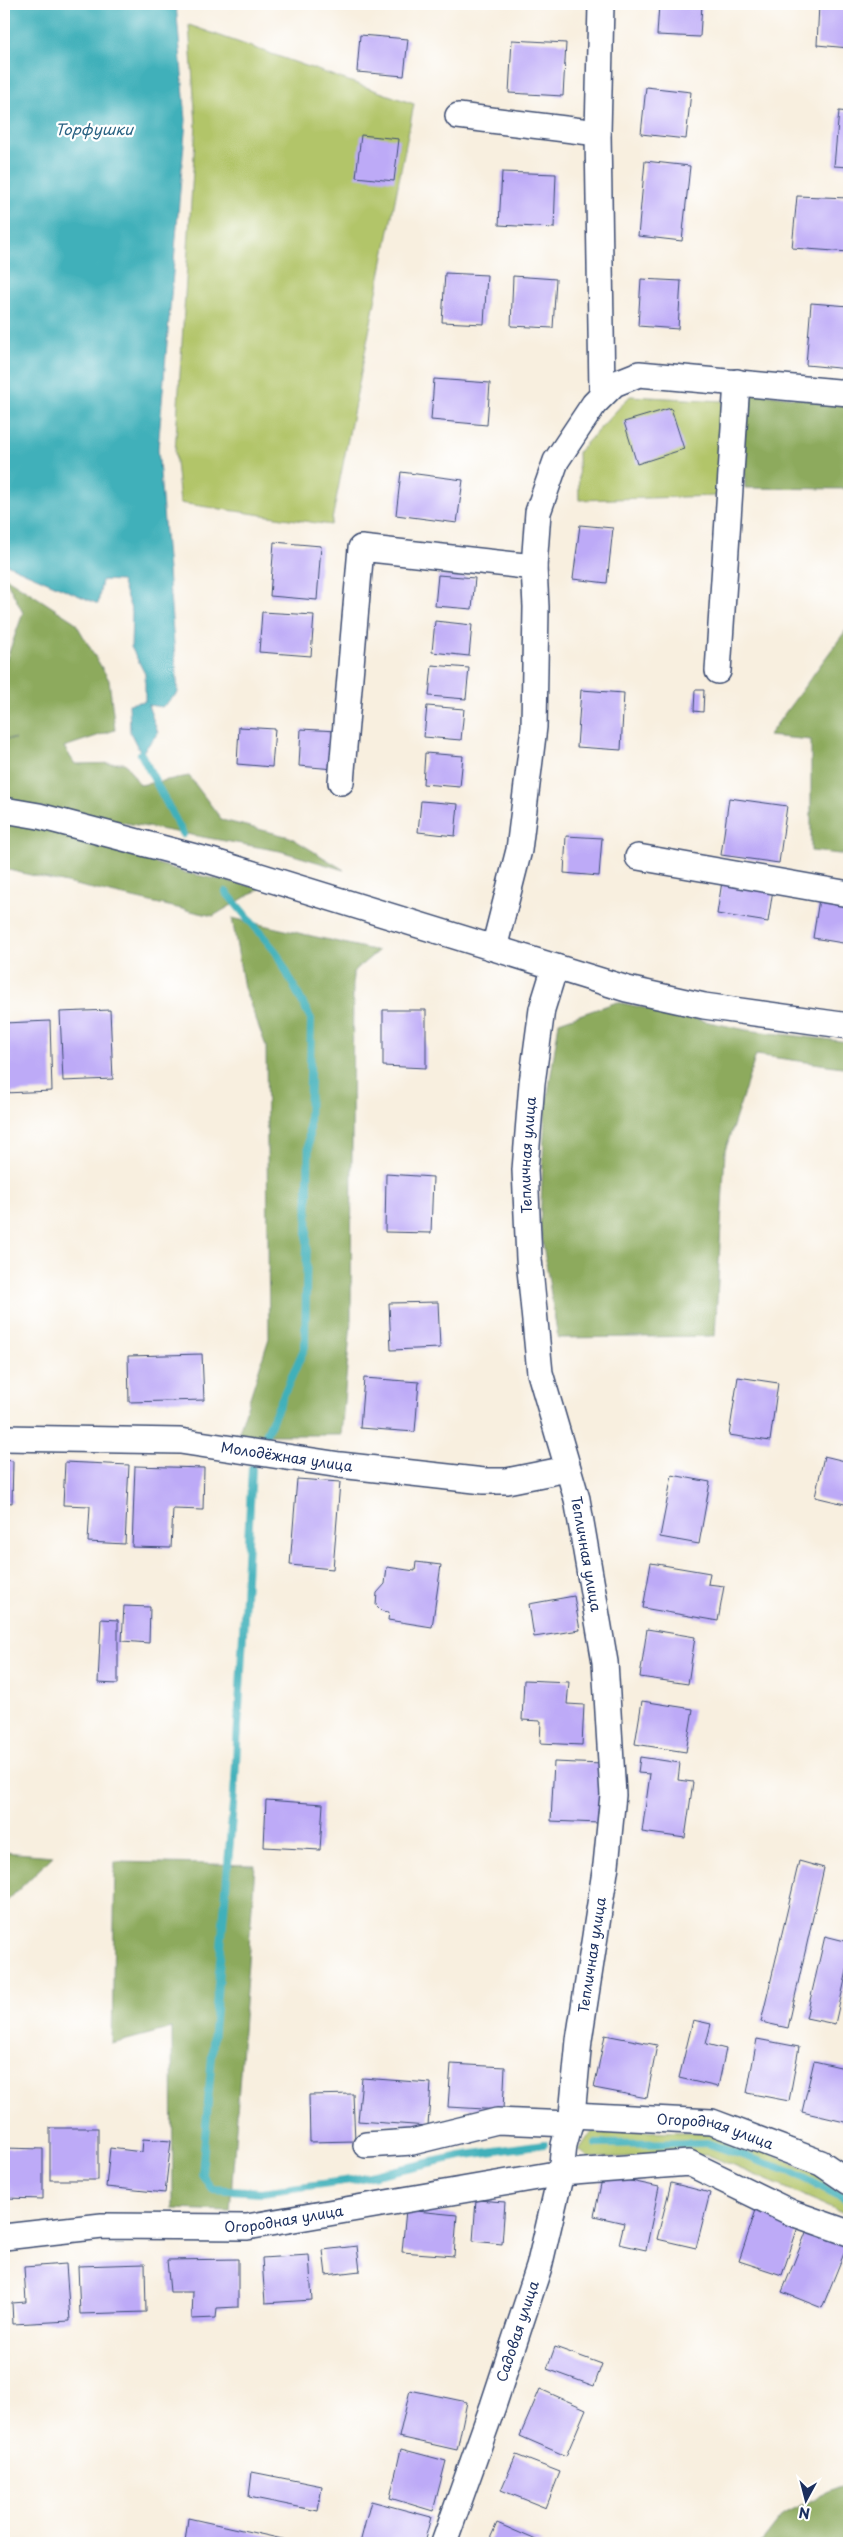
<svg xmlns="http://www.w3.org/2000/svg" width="853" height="2547" font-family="'Playpen Sans',sans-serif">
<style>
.green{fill:#b2c569;stroke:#667a64}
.forest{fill:#8daa5d;stroke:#546c5e}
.water{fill:#40b0ba;stroke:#2e708c}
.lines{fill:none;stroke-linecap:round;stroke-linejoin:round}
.stream{stroke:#40b0ba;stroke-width:8}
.building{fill:#bdaaf7}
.minor-casing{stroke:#3c4c71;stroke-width:28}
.minor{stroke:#fff;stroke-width:25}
.labels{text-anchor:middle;stroke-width:4.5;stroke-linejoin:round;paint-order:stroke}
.street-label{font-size:14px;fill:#1b2f5e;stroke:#fff}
.water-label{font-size:15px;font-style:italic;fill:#2a6383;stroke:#fff}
</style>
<rect width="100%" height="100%" fill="#fff"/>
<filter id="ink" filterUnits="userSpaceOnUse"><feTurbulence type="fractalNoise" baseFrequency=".02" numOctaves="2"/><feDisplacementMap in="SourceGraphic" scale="10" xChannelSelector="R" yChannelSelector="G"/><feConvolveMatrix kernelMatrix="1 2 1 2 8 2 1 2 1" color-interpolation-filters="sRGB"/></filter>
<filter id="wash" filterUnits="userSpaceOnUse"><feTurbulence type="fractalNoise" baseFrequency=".0096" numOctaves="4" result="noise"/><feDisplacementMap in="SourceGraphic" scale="20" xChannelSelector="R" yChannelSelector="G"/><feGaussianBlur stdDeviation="1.12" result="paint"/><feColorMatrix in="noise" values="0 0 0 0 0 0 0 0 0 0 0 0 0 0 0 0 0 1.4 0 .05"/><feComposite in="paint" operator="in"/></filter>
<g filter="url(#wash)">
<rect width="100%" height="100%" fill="#f8efdf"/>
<g class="green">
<path d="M 189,25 L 414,104 L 331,525 L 180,503 L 175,452 L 196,124 Z"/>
<path d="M 630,396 L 723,401 L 717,496 L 579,500 L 578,452 Z"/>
<path d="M 592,2131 L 701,2132 L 769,2152 L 849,2190 L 849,2215 L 708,2155 L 589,2158 L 579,2150 Z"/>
</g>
<g class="forest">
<path d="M 744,391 L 849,405 L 849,489 L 745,488 Z"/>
<path d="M 4,576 L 75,622 L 109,680 L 115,730 L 64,747 L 75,764 L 125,763 L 140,785 L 189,776 L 222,820 L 290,837 L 344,870 L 280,851 L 4,801 L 4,739 L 15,739 L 4,738 L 4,666 L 23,613 Z"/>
<path d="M 849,626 L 849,855 L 811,851 L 811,740 L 768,736 Z"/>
<path d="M 4,822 L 36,826 L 187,873 L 261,888 L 213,916 L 4,869 Z"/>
<path d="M 232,918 L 378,951 L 353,972 L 351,1322 L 341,1435 L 238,1435 L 269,1338 L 266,1046 L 244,988 Z"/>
<path d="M 617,1002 L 746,1030 L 849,1042 L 849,1068 L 756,1055 L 725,1151 L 715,1336 L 558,1338 L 540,1226 L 545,1114 L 559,1022 Z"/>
<path d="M 4,1852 L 53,1856 L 4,1904 Z"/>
<path d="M 115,1862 L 255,1865 L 230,2211 L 173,2209 L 172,2028 L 112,2044 Z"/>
<path d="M 849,2482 L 849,2543 L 761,2543 L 783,2515 Z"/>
</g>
<path class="water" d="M 4,4 L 176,4 L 186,120 L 158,449 L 178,693 L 162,707 L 148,705 L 158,733 L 141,754 L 130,732 L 129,704 L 145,701 L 145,674 L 131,647 L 132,612 L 121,581 L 102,580 L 98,604 L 4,563 Z"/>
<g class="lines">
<g class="stream">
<path d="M 141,754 L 183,834"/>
<path d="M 226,892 L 276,952 L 311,1019 L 305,1347 L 263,1441"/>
<path d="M 252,1468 L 235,1781 L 202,2174 L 212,2189 L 262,2192 L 352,2180 L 460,2156 L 544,2144"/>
<path d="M 596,2144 L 707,2143 L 794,2173 L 849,2201"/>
</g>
</g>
<g id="blocks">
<g class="building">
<path d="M 659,4 L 702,4 L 700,37 L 657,35 Z"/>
<path d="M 819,4 L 849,4 L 849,48 L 817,45 Z"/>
<path d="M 360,35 L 408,39 L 404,76 L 357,72 Z"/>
<path d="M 512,40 L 566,43 L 563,96 L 509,93 Z"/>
<path d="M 646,87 L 691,92 L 686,139 L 641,134 Z"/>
<path d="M 839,111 L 849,112 L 849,167 L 834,166 Z"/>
<path d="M 361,135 L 399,139 L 394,181 L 356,177 Z"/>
<path d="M 645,161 L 690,166 L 682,241 L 638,236 Z"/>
<path d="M 502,172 L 556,174 L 554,228 L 499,225 Z"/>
<path d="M 797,196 L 849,198 L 849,252 L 792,248 Z"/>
<path d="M 445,273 L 487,275 L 484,324 L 442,322 Z"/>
<path d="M 513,276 L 556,279 L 553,328 L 511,326 Z"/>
<path d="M 641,279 L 681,281 L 678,329 L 638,326 Z"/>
<path d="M 811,303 L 849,306 L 849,369 L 806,365 Z"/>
<path d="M 434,379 L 490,383 L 487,425 L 431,420 Z"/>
<path d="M 671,408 L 684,449 L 637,464 L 624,422 Z"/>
<path d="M 401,472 L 463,480 L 457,523 L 396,515 Z"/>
<path d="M 580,525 L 613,528 L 607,583 L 573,579 Z"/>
<path d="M 274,542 L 321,546 L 317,600 L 270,596 Z"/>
<path d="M 438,575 L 475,578 L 472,609 L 435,606 Z"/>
<path d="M 262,612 L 314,615 L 311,656 L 259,652 Z"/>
<path d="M 435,621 L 472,625 L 469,656 L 432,652 Z"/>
<path d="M 432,665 L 469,668 L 466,699 L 429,696 Z"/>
<path d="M 581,690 L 624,693 L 621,750 L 577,747 Z"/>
<path d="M 695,690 L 704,690 L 703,712 L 694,711 Z"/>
<path d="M 427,706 L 464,709 L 461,740 L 424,737 Z"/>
<path d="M 239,727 L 275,729 L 272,767 L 237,764 Z"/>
<path d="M 301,729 L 337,731 L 334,769 L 299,766 Z"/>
<path d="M 425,753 L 463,756 L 460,787 L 423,784 Z"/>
<path d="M 729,798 L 787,806 L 779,863 L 721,855 Z"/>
<path d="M 421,801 L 458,804 L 455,836 L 418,832 Z"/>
<path d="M 566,836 L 602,838 L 599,876 L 564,873 Z"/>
<path d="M 723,875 L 774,883 L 768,922 L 717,914 Z"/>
<path d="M 819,899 L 849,903 L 849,944 L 813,938 Z"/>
<path d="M 110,1010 L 113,1079 L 63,1081 L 60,1012 Z"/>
<path d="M 383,1010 L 426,1010 L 426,1068 L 383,1066 Z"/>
<path d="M 50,1021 L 52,1091 L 4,1093 L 4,1023 Z"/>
<path d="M 386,1174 L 433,1177 L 431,1233 L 385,1232 Z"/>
<path d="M 438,1302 L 440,1348 L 391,1350 L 389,1303 Z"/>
<path d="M 202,1354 L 204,1400 L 129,1402 L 128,1356 Z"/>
<path d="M 738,1377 L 778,1383 L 770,1441 L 729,1435 Z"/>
<path d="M 364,1378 L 419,1382 L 415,1432 L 360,1428 Z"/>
<path d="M 824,1456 L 849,1462 L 849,1505 L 815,1497 Z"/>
<path d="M 4,1460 L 13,1461 L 12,1503 L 4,1502 Z"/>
<path d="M 65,1462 L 129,1465 L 125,1544 L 88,1542 L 90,1506 L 63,1505 Z"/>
<path d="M 135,1466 L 204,1468 L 203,1510 L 173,1509 L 171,1548 L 132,1547 Z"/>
<path d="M 672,1475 L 710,1482 L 699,1544 L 660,1537 Z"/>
<path d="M 297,1479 L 340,1482 L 333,1569 L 290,1565 Z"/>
<path d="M 416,1562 L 441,1565 L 432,1627 L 388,1620 L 389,1612 L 382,1611 L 376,1605 L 377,1593 L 385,1584 L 387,1567 L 415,1571 Z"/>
<path d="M 651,1563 L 710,1573 L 708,1584 L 724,1586 L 718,1621 L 643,1608 Z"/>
<path d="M 574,1596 L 580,1630 L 534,1637 L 529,1604 Z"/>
<path d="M 124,1606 L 150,1607 L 149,1643 L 122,1641 Z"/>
<path d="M 101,1619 L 118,1620 L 118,1684 L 98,1683 Z"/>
<path d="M 647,1629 L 695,1637 L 688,1684 L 640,1677 Z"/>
<path d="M 524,1680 L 569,1682 L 567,1704 L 584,1705 L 582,1745 L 540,1743 L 541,1721 L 522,1720 Z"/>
<path d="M 642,1701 L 693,1709 L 686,1752 L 635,1744 Z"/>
<path d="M 640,1757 L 680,1763 L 678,1780 L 693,1782 L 685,1838 L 642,1832 L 650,1774 L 638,1773 Z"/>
<path d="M 554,1762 L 602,1764 L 599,1823 L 551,1821 Z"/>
<path d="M 266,1800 L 323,1804 L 320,1850 L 264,1847 Z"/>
<path d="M 799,1861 L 824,1868 L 788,2028 L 761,2022 Z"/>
<path d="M 825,1936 L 849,1942 L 849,1962 L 835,2024 L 806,2018 Z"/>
<path d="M 693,2020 L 711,2024 L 706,2044 L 726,2049 L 718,2087 L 679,2078 Z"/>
<path d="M 605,2035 L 657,2045 L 647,2098 L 594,2088 Z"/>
<path d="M 757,2039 L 799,2047 L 789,2101 L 747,2093 Z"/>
<path d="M 814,2061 L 849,2069 L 849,2123 L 802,2112 Z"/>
<path d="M 451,2064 L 505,2067 L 503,2110 L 448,2107 Z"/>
<path d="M 362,2078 L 431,2083 L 428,2126 L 358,2121 Z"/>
<path d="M 353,2094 L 355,2141 L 310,2142 L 309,2095 Z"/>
<rect x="50" y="2128" width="48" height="52"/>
<path d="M 143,2139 L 171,2141 L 165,2193 L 106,2187 L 110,2148 L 142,2152 Z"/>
<path d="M 4,2148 L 43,2149 L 43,2199 L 4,2198 Z"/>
<path d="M 603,2175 L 659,2187 L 646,2250 L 619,2244 L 624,2223 L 594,2216 Z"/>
<path d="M 671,2183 L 710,2193 L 696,2248 L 657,2239 Z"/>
<path d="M 476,2200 L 505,2202 L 502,2244 L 473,2241 Z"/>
<path d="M 406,2210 L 457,2215 L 454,2256 L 402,2252 Z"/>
<path d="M 756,2210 L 799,2224 L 782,2275 L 739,2261 Z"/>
<path d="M 807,2230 L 847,2246 L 822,2308 L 782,2292 Z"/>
<path d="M 357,2246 L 360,2271 L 326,2275 L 323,2250 Z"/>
<path d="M 309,2255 L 312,2300 L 265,2303 L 262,2258 Z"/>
<path d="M 238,2259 L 238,2307 L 217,2308 L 216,2318 L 192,2319 L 193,2292 L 170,2292 L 167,2260 Z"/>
<path d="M 66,2264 L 70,2321 L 13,2324 L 12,2303 L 26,2302 L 24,2267 Z"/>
<path d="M 145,2264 L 146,2312 L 80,2314 L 78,2266 Z"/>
<path d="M 555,2347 L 602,2364 L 594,2386 L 547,2369 Z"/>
<path d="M 540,2389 L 586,2409 L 566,2456 L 520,2436 Z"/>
<path d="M 410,2390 L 467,2402 L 457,2450 L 399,2437 Z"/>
<path d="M 401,2449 L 446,2461 L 433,2511 L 390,2498 Z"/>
<path d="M 516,2455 L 560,2472 L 546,2508 L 501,2490 Z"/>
<path d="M 252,2472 L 322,2486 L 318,2511 L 249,2497 Z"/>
<path d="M 371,2501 L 431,2517 L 424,2543 L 360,2543 Z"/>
<path d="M 188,2518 L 296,2542 L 296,2543 L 185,2542 Z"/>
<path d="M 497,2523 L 543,2543 L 488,2543 Z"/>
</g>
</g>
</g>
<g filter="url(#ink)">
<use href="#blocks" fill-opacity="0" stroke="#3c4c71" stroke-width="1"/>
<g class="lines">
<g class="minor-casing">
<g id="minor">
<path d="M 601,4 L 598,133 L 602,393"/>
<path d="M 458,116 L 598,133"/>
<path d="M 718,671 L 737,382"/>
<path d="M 341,782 L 361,548 L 534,567"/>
<path d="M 4,810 L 39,816 L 211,861 L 627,989 L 704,1006 L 849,1026"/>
<path d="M 638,857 L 849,894"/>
<path d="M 494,948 L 519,850 L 534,727 L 536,607 L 534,567 L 538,512 L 556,461 L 594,404 L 614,384 L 639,374 L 849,393"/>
<path id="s1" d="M 4,1438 L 180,1441 L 340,1465 L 484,1481 L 507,1481 L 567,1469"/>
<path id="s2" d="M 572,2115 L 712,2122 L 821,2163 L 849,2182"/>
<path d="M 366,2145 L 412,2142 L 497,2121 L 570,2124"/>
<path id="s3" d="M 4,2237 L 102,2226 L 247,2227 L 561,2173 L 689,2163 L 792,2213 L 849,2233"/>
<path id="s4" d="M 444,2543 L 493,2406 L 539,2267 L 561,2173 L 564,2145 L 572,2115 L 579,2040 L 606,1865 L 613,1795 L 605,1662 L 577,1499 L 540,1373 L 529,1259 L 525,1170 L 532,1083 L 542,1009 L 555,967"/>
</g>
</g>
<use href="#minor" class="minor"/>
</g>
</g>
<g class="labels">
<g class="street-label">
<text dy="5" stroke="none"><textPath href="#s4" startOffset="1419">Тепличная улица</textPath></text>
<text dy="5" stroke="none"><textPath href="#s1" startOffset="284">Молодёжная улица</textPath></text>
<text transform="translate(586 1554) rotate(80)" y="5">Тепличная улица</text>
<text dy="5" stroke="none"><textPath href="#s4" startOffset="609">Тепличная улица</textPath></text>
<text dy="5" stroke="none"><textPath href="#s2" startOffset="145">Огородная улица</textPath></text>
<text dy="5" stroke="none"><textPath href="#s3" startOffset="281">Огородная улица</textPath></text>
<text dy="5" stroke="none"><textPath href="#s4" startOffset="224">Садовая улица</textPath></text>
</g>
<g class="water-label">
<text x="94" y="135">Торфушки</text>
</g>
</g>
<rect width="853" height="2547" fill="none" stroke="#fff" stroke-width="20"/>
<g transform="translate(806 2500) rotate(187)" stroke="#ffffff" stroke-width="4" paint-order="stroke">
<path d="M0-4L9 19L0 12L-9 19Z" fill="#1b2f5e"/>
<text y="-8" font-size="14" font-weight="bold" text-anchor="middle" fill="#1b2f5e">N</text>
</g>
</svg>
